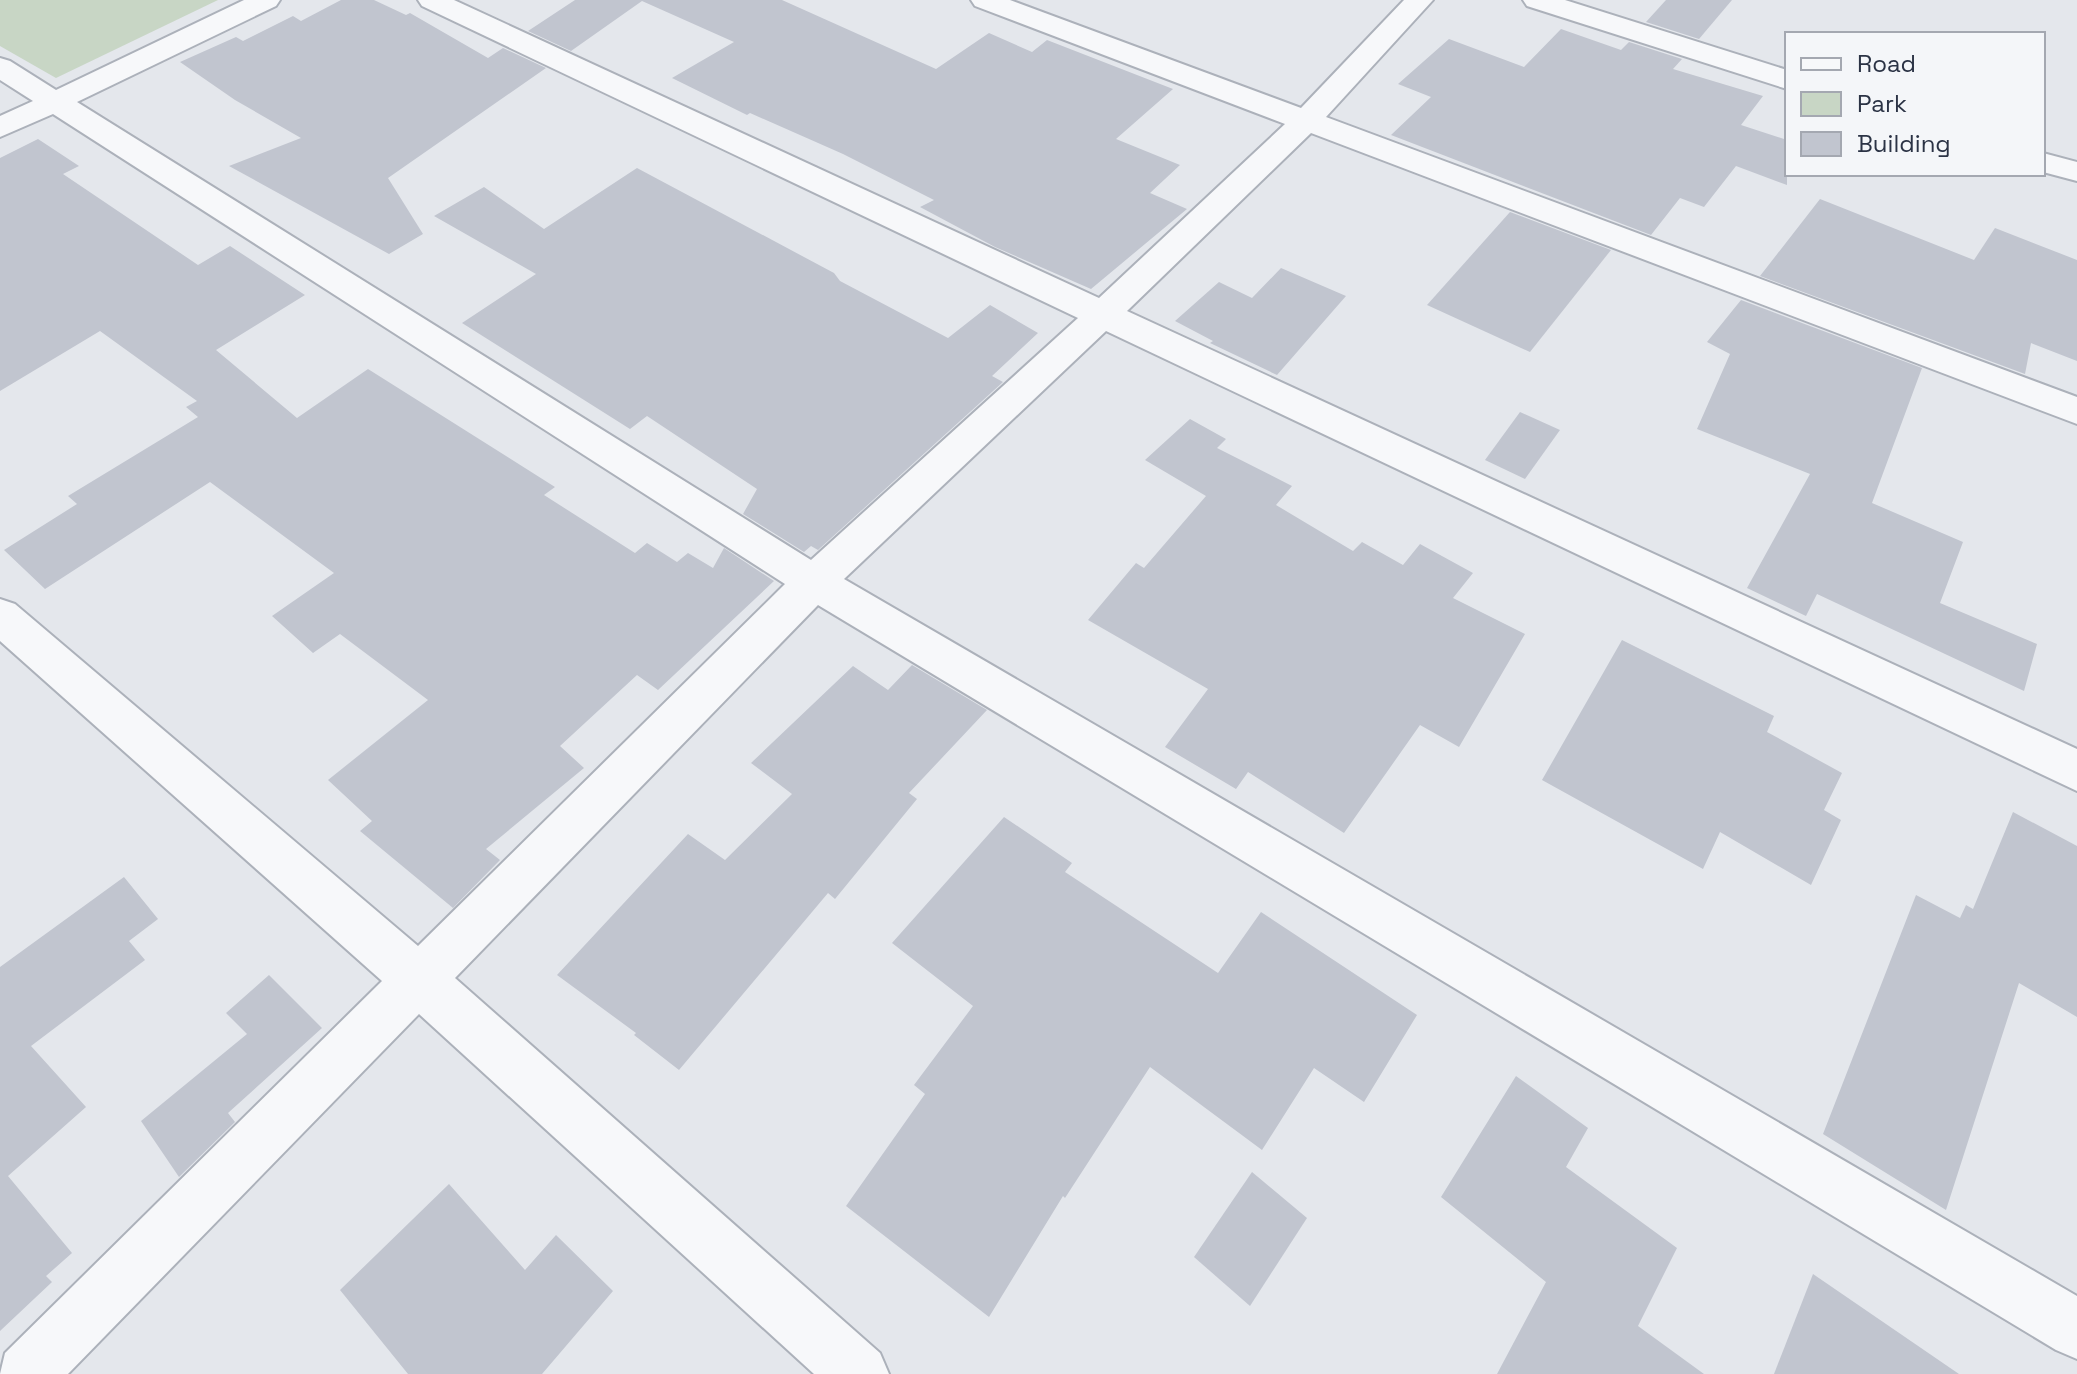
<svg xmlns="http://www.w3.org/2000/svg" width="2077" height="1374" font-family="'Space Grotesk',sans-serif">
<style>
.green{fill:#c8d6c5}
.building{fill:#c1c5cf}
.lines{fill:none;stroke-linecap:round;stroke-linejoin:round}
.minor-casing{stroke:#acb1ba;stroke-width:4}
.minor{fill:#f7f8fa;fill-rule:evenodd}
</style>
<rect width="100%" height="100%" fill="#e4e7ec"/>
<path class="green" d="M 0,0 L 218,0 L 56,78 L 0,46 Z"/>
<g class="building">
<path d="M 341,0 L 374,0 L 406,15 L 410,13 L 488,58 L 503,48 L 546,68 L 388,178 L 423,234 L 389,254 L 229,166 L 301,138 L 235,100 L 180,62 L 236,37 L 243,41 L 293,16 L 301,21 Z"/>
<path d="M 575,0 L 782,0 L 936,69 L 989,33 L 1032,52 L 1047,40 L 1173,89 L 1116,139 L 1180,165 L 1150,193 L 1187,209 L 1091,289 L 995,247 L 920,207 L 934,200 L 843,154 L 750,113 L 747,115 L 672,78 L 734,42 L 642,1 L 571,51 L 528,31 Z"/>
<path d="M 1666,0 L 1732,0 L 1699,39 L 1646,22 Z"/>
<path d="M 1561,29 L 1621,50 L 1629,42 L 1682,59 L 1673,69 L 1763,96 L 1741,125 L 1787,140 L 1787,185 L 1736,166 L 1704,207 L 1680,198 L 1651,235 L 1391,135 L 1431,97 L 1398,84 L 1449,39 L 1524,67 Z"/>
<path d="M 38,139 L 79,166 L 63,174 L 198,265 L 230,246 L 305,295 L 216,350 L 297,418 L 368,369 L 555,487 L 544,495 L 635,553 L 647,543 L 677,562 L 688,553 L 713,568 L 724,548 L 774,581 L 658,690 L 637,675 L 560,746 L 584,768 L 486,849 L 500,860 L 453,908 L 360,831 L 372,821 L 328,780 L 428,700 L 340,634 L 313,653 L 272,616 L 334,573 L 210,482 L 45,589 L 4,550 L 77,504 L 68,496 L 198,417 L 186,407 L 197,401 L 100,331 L 0,391 L 0,158 Z"/>
<path d="M 637,168 L 834,273 L 840,281 L 948,338 L 990,305 L 1038,333 L 992,376 L 1003,382 L 818,550 L 811,546 L 804,552 L 743,514 L 757,489 L 647,416 L 630,429 L 462,323 L 536,274 L 434,216 L 484,187 L 544,229 Z"/>
<path d="M 1820,199 L 1974,260 L 1995,228 L 2077,260 L 2077,361 L 2031,343 L 2025,374 L 1760,276 Z"/>
<path d="M 1510,212 L 1611,250 L 1530,352 L 1427,305 Z"/>
<path d="M 1281,268 L 1346,296 L 1277,375 L 1210,343 L 1213,341 L 1175,321 L 1219,282 L 1252,298 Z"/>
<path d="M 1741,300 L 1922,368 L 1872,503 L 1963,542 L 1940,603 L 2037,644 L 2024,691 L 1817,594 L 1806,616 L 1747,588 L 1810,474 L 1697,429 L 1730,354 L 1707,342 Z"/>
<path d="M 1520,412 L 1560,430 L 1525,479 L 1485,460 Z"/>
<path d="M 1190,419 L 1226,439 L 1217,448 L 1292,486 L 1276,505 L 1353,551 L 1362,542 L 1403,565 L 1420,544 L 1473,573 L 1453,598 L 1525,634 L 1459,747 L 1420,725 L 1344,833 L 1248,772 L 1236,789 L 1165,747 L 1208,689 L 1088,620 L 1136,563 L 1144,568 L 1206,496 L 1145,460 Z"/>
<path d="M 1622,640 L 1774,716 L 1767,732 L 1842,773 L 1824,810 L 1841,820 L 1811,885 L 1720,832 L 1703,869 L 1542,780 Z"/>
<path d="M 912,665 L 987,710 L 909,793 L 917,799 L 835,899 L 828,893 L 679,1070 L 634,1035 L 636,1033 L 557,975 L 688,834 L 725,860 L 792,794 L 751,763 L 853,666 L 888,690 Z"/>
<path d="M 2013,812 L 2077,846 L 2077,1017 L 2019,983 L 1946,1210 L 1823,1134 L 1916,895 L 1960,918 L 1966,905 L 1973,909 Z"/>
<path d="M 1004,817 L 1072,863 L 1065,872 L 1218,973 L 1261,912 L 1417,1015 L 1364,1102 L 1314,1068 L 1262,1150 L 1150,1067 L 1065,1198 L 1063,1196 L 989,1317 L 846,1206 L 925,1094 L 914,1085 L 973,1006 L 892,943 Z"/>
<path d="M 124,877 L 158,919 L 129,941 L 145,960 L 31,1046 L 86,1107 L 8,1176 L 72,1253 L 46,1276 L 52,1282 L 0,1331 L 0,967 Z"/>
<path d="M 269,975 L 322,1028 L 228,1113 L 235,1122 L 179,1177 L 141,1121 L 247,1034 L 226,1013 Z"/>
<path d="M 1516,1076 L 1588,1128 L 1566,1167 L 1677,1248 L 1638,1326 L 1704,1374 L 1497,1374 L 1546,1282 L 1441,1197 Z"/>
<path d="M 1252,1172 L 1307,1218 L 1250,1306 L 1194,1257 Z"/>
<path d="M 449,1184 L 525,1270 L 556,1235 L 613,1291 L 542,1374 L 408,1374 L 340,1290 Z"/>
<path d="M 1813,1274 L 1959,1374 L 1774,1374 Z"/>
</g>
<g class="lines">
<g class="minor-casing">
<g id="minor">
<path d="M 244,0 L 280,0 L 276,6 L 77,102 L 811,560 L 1078,318 L 422,6 L 418,0 L 454,0 L 1099,298 L 1285,124 L 975,6 L 971,0 L 1010,0 L 1301,108 L 1404,0 L 1433,0 L 1326,117 L 2077,397 L 2077,424 L 1311,133 L 1127,311 L 2077,749 L 2077,791 L 1106,331 L 844,579 L 2077,1296 L 2077,1359 L 2056,1350 L 818,605 L 455,978 L 880,1353 L 889,1374 L 814,1374 L 419,1014 L 68,1374 L 0,1374 L 5,1353 L 382,981 L 0,641 L 0,599 L 15,604 L 418,946 L 785,584 L 53,114 L 0,137 L 0,116 L 33,101 L 0,80 L 0,58 L 10,61 L 56,90 Z"/>
<path d="M 1523,0 L 1565,0 L 1787,70 L 1787,89 L 1527,6 Z"/>
<path d="M 2043,153 L 2077,162 L 2077,181 L 2043,172 Z"/>
</g>
</g>
<use href="#minor" class="minor"/>
</g>
<rect x="1785" y="32" width="260" height="144" fill="#f4f6f9" stroke="#a4a8b1" stroke-width="2"/>
<rect x="1801" y="58" width="40" height="12" fill="#f7f8fa" stroke="#a4a8b1" stroke-width="2"/>
<text x="1857" y="72" font-size="24" fill="#2b3345">Road</text>
<rect x="1801" y="92" width="40" height="24" fill="#c8d6c5" stroke="#a4a8b1" stroke-width="2"/>
<text x="1857" y="112" font-size="24" fill="#2b3345">Park</text>
<rect x="1801" y="132" width="40" height="24" fill="#c1c5cf" stroke="#a4a8b1" stroke-width="2"/>
<text x="1857" y="152" font-size="24" fill="#2b3345">Building</text>
</svg>
